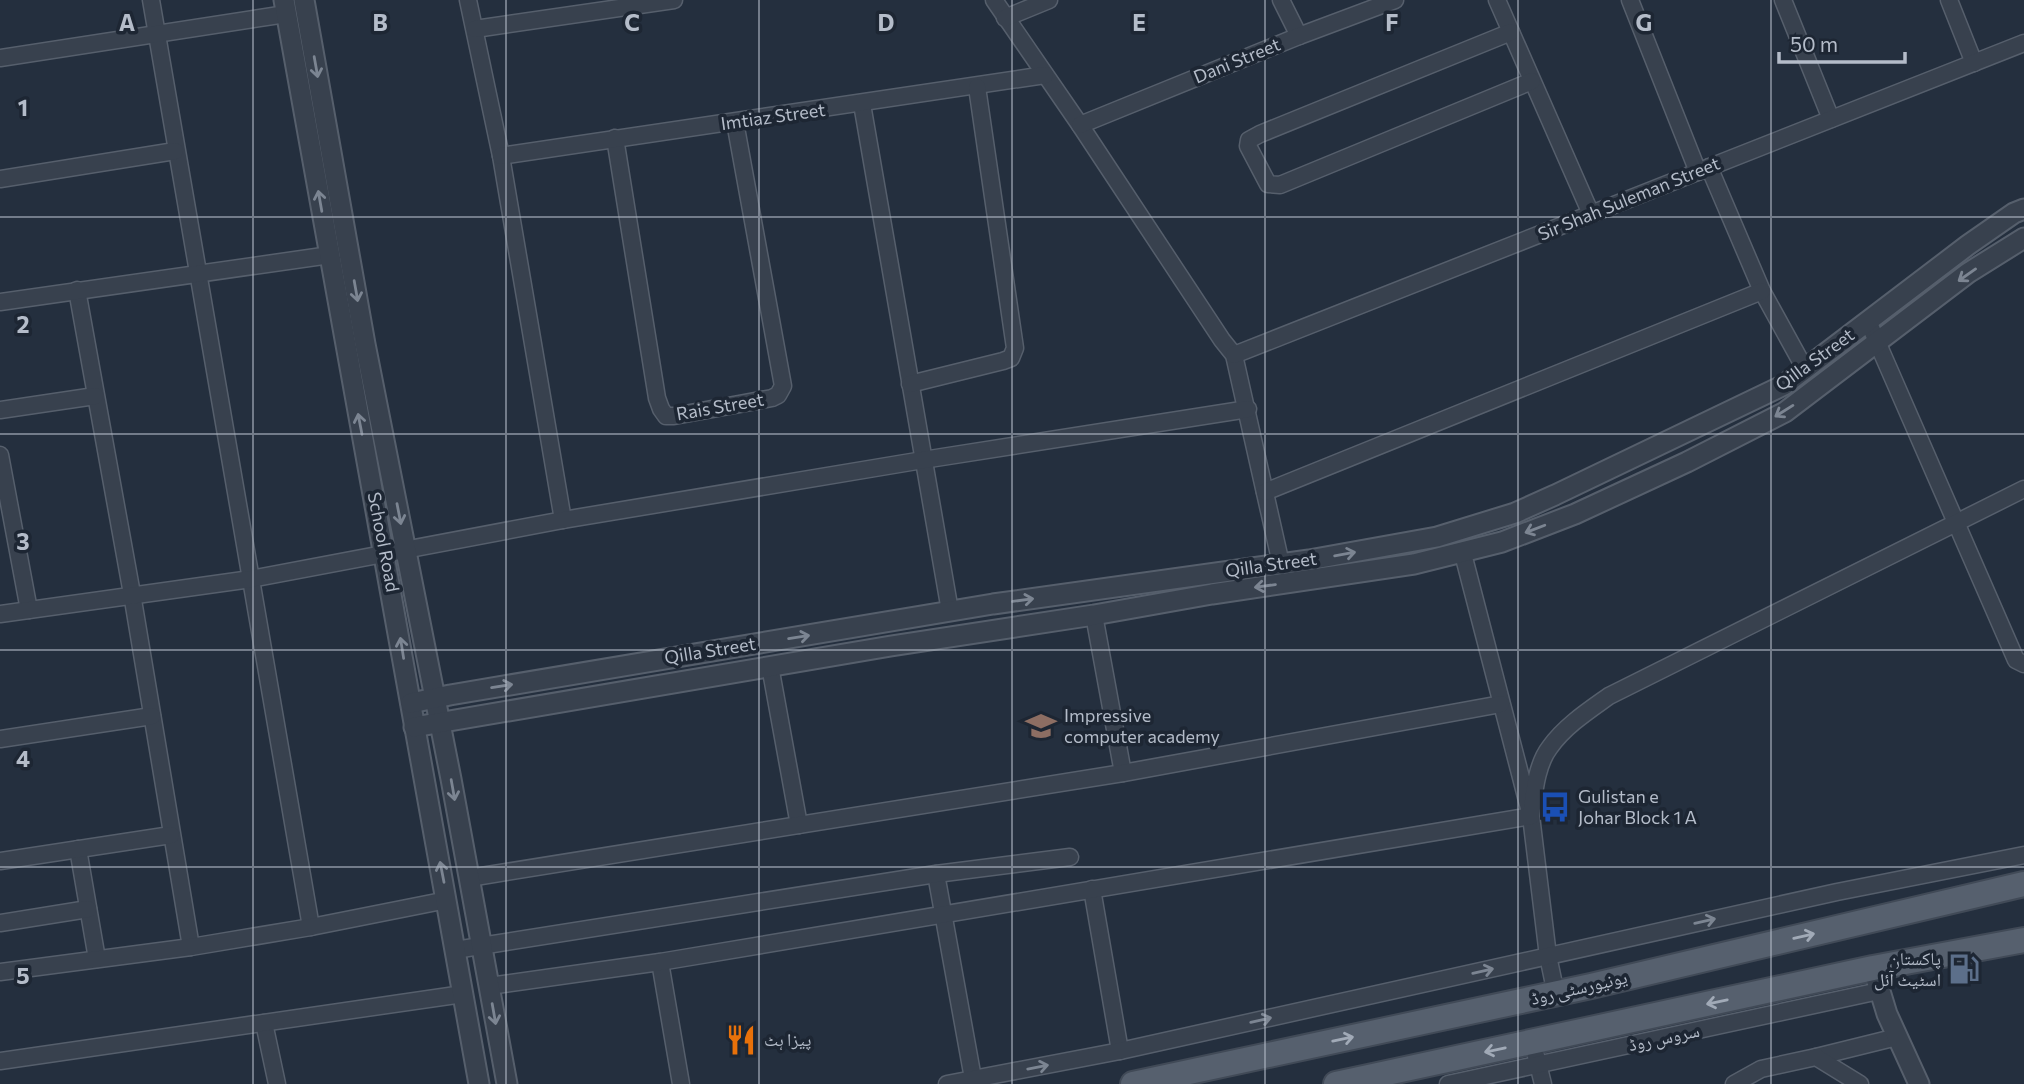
<svg xmlns="http://www.w3.org/2000/svg" width="2024" height="1084" font-family="Commissioner,'Noto Naskh Arabic',sans-serif">
<style>
.lines{fill:none;stroke-linecap:round;stroke-linejoin:round}
.minor-casing{stroke:#565f6c;stroke-width:19}
.tertiary-casing{stroke:#565f6c;stroke-width:23}
.primary-casing{stroke:#414a57;stroke-width:28}
.minor{stroke:#38414e;stroke-width:16}
.tertiary{stroke:#38414e;stroke-width:19}
.primary{stroke:#56606e;stroke-width:24}
.oneway{stroke:#7c8592}
.oneway2{stroke:#a1aab7}
.grid{fill:none;stroke:#b4bcc9;stroke-width:2;stroke-opacity:0.55}
.labels{text-anchor:middle;stroke-width:7;stroke-linejoin:round;paint-order:stroke}
.street-label{font-size:18px;fill:#b4bcc9;stroke:#1d2633}
.poi-label{font-size:18px;fill:#b4bcc9;stroke:#1d2633;text-anchor:start}
.grid-label{font-size:23px;text-anchor:middle;font-weight:bold;fill:#b4bcc9;stroke:#1d2633;stroke-width:7;stroke-linejoin:round;paint-order:stroke}
</style>
<rect width="100%" height="100%" fill="#242f3e"/>
<g class="lines">
<g class="minor-casing">
<g id="minor">
<path d="M 151,0 L 311,927"/>
<path d="M 468,0 L 501,156 L 563,520"/>
<path d="M 994,0 L 1080,125 L 1222,340 L 1234,355 L 1281,564"/>
<path d="M 1281,0 L 1299,36"/>
<path d="M 1497,0 L 1591,214"/>
<path d="M 1630,0 L 1698,172"/>
<path d="M 1783,0 L 1831,119"/>
<path d="M 1949,0 L 1974,63"/>
<path d="M 1005,18 L 1049,0"/>
<path d="M 475,29 L 674,0"/>
<path d="M 1511,32 L 1260,134 L 1249,140 L 1248,146 L 1268,184 L 1280,185 L 1532,81"/>
<path d="M 0,58 L 286,14"/>
<path d="M 862,104 L 950,611"/>
<path d="M 1080,125 L 1299,36 L 1395,0"/>
<path d="M 615,138 L 657,398 L 661,409 L 666,416 L 674,416 L 772,398 L 778,395 L 783,386 L 735,122"/>
<path d="M 501,156 L 1045,75"/>
<path d="M 1709,167 L 1762,291 L 1805,369"/>
<path d="M 0,179 L 175,151"/>
<path d="M 77,290 L 132,594 L 191,947"/>
<path d="M 0,302 L 330,255"/>
<path d="M 1868,321 L 2016,660 L 2024,664"/>
<path d="M 1234,355 L 2024,43"/>
<path d="M 910,384 L 1003,361 L 1011,358 L 1015,348 L 977,87"/>
<path d="M 0,410 L 95,396"/>
<path d="M 0,455 L 29,610"/>
<path d="M 1265,492 L 1762,291"/>
<path d="M 1463,554 L 1531,816 L 1548,956 L 1556,994"/>
<path d="M 0,614 L 251,579 L 563,520 L 923,460 L 1248,409"/>
<path d="M 1094,615 L 1123,773"/>
<path d="M 770,666 L 799,825"/>
<path d="M 0,739 L 152,716"/>
<path d="M 78,849 L 97,959"/>
<path d="M 0,861 L 171,835"/>
<path d="M 936,874 L 974,1084"/>
<path d="M 469,878 L 1123,773 L 1501,704"/>
<path d="M 1092,889 L 1120,1051"/>
<path d="M 0,923 L 88,909"/>
<path d="M 455,950 L 936,874 L 1070,857"/>
<path d="M 660,962 L 681,1084"/>
<path d="M 0,972 L 191,947 L 311,927 L 447,900"/>
<path d="M 489,986 L 660,962 L 1531,816 C 1534,794 1536,765 1550,747 C 1565,726 1588,711 1609,696 L 2024,489"/>
<path d="M 264,1023 L 277,1084"/>
<path d="M 1536,1056 L 1543,1084"/>
<path d="M 1816,1057 L 1897,1037"/>
<path d="M 0,1061 L 463,994"/>
<path d="M 947,1084 L 1120,1051 L 1837,892 L 2024,855"/>
<path d="M 1448,1084 L 1879,991"/>
<path d="M 1734,1084 L 1761,1069 L 1816,1057 L 1860,1084"/>
</g>
</g>
<g class="tertiary-casing">
<g id="tertiary">
<path d="M 284,0 L 479,1084"/>
<path d="M 304,0 L 365,344 L 451,779 L 507,1084"/>
<path d="M 411,703 L 450,695 L 993,604 L 1309,560 L 1437,537 L 1515,513 L 1555,495 L 1784,385 L 1968,245 L 2014,213 L 2024,209"/>
<path d="M 414,727 L 891,646 L 1094,615 L 1212,594 L 1414,564 L 1502,542 L 1575,514 L 1687,462 L 1785,412 L 1968,273 L 2024,238"/>
<path d="M 1873,968 L 1887,1014 L 1919,1084"/>
</g>
</g>
<g class="primary-casing">
<g id="primary">
<path d="M 1133,1084 L 1591,986 L 2024,884"/>
<path d="M 1336,1084 L 1873,968 L 2024,940"/>
</g>
</g>
<use href="#minor" class="minor"/>
<use href="#tertiary" class="tertiary"/>
<use href="#primary" class="primary"/>
</g>
<defs><path id="oneway-shaft" d="M-6 0H5M1.5-3L5.5 0L1.5 3" fill="none" stroke-width="1.6" stroke-linecap="round" stroke-linejoin="round" transform="scale(1.75)"/></defs>
<g class="oneway">
<use href="#oneway-shaft" transform="translate(316 67) rotate(80)"/>
<use href="#oneway-shaft" transform="translate(320 201) rotate(-100)"/>
<use href="#oneway-shaft" transform="translate(1967 275) rotate(145)"/>
<use href="#oneway-shaft" transform="translate(356 291) rotate(80)"/>
<use href="#oneway-shaft" transform="translate(1784 411) rotate(148)"/>
<use href="#oneway-shaft" transform="translate(360 424) rotate(-101)"/>
<use href="#oneway-shaft" transform="translate(399 514) rotate(79)"/>
<use href="#oneway-shaft" transform="translate(1535 529) rotate(159)"/>
<use href="#oneway-shaft" transform="translate(1345 554) rotate(-10)"/>
<use href="#oneway-shaft" transform="translate(1265 586) rotate(172)"/>
<use href="#oneway-shaft" transform="translate(1023 600) rotate(-8)"/>
<use href="#oneway-shaft" transform="translate(799 637) rotate(-9)"/>
<use href="#oneway-shaft" transform="translate(402 648) rotate(-99)"/>
<use href="#oneway-shaft" transform="translate(502 686) rotate(-9)"/>
<use href="#oneway-shaft" transform="translate(453 790) rotate(80)"/>
<use href="#oneway-shaft" transform="translate(442 872) rotate(-101)"/>
<use href="#oneway-shaft" transform="translate(1705 921) rotate(-13)"/>
<use href="#oneway-shaft" transform="translate(1483 971) rotate(-13)"/>
<use href="#oneway-shaft" transform="translate(494 1014) rotate(80)"/>
<use href="#oneway-shaft" transform="translate(1261 1020) rotate(-13)"/>
<use href="#oneway-shaft" transform="translate(1038 1067) rotate(-11)"/>
</g>
<g class="oneway2">
<use href="#oneway-shaft" transform="translate(1804 936) rotate(-13)"/>
<use href="#oneway-shaft" transform="translate(1717 1002) rotate(168)"/>
<use href="#oneway-shaft" transform="translate(1343 1039) rotate(-12)"/>
<use href="#oneway-shaft" transform="translate(1495 1050) rotate(168)"/>
</g>
<path class="grid" d="M 253,0 L 253,1084M 506,0 L 506,1084M 759,0 L 759,1084M 1012,0 L 1012,1084M 1265,0 L 1265,1084M 1518,0 L 1518,1084M 1771,0 L 1771,1084M 0,217 L 2024,217M 0,434 L 2024,434M 0,650 L 2024,650M 0,867 L 2024,867"/>
<defs>
<g id="school-bare" transform="scale(2.415)"><path d="M0-5L7-2L0 1L-7-2ZM-4 1L0 2.5L4 1V4Q0 6-4 4Z" fill="#8d6e63" stroke="#1d2633" stroke-width="2.5" paint-order="stroke"/></g>
<g id="bus-bare" transform="scale(2.415)"><path d="M-5-6H5V4H4V6H2V4H-2V6H-4V4H-5ZM-3.5-4V0h7V-4ZM-3.5 1.2v1.5H-2V1.2ZM2 1.2v1.5H3.5V1.2Z" fill="#1a4fb4" stroke="#1d2633" stroke-width="2.5" paint-order="stroke"/></g>
<g id="fuel-bare" transform="scale(2.415)"><path d="M-5.5-6h7V0h2V4h1.3V-2.5L3-4.5l.8-.8L6-3V5H2.5V1h-1V6h-7ZM-4.2-4.7v3.2H.2V-4.7Z" fill="#5c6f8a" stroke="#1d2633" stroke-width="2.5" paint-order="stroke"/></g>
<g id="restaurant-bare" transform="scale(2.415)"><path d="M-5-6h1v4h1v-4h1v4h1v-4h1v5L-1.5 .5V6h-2V.5L-5-1ZM5-6V6H3V1.5H1.5Q1.5-4 5-6Z" fill="#e8710a" stroke="#1d2633" stroke-width="2.5" paint-order="stroke"/></g>
</defs>
<g fill-rule="evenodd">
<use href="#school-bare" x="1041" y="726"/>
<use href="#bus-bare" x="1555" y="807"/>
<use href="#fuel-bare" x="1964" y="969"/>
<use href="#restaurant-bare" x="741" y="1040"/>
</g>
<g class="labels">
<g class="street-label">
<text transform="translate(1237 61) rotate(-22)" y="6">Dani Street</text>
<text transform="translate(773 117) rotate(-8)" y="6">Imtiaz Street</text>
<text transform="translate(1629 199) rotate(-22)" y="6">Sir Shah Suleman Street</text>
<text transform="translate(1815 360) rotate(-36)" y="6">Qilla Street</text>
<text transform="translate(720 407) rotate(-10)" y="6">Rais Street</text>
<text transform="translate(383 542) rotate(79)" y="6">School Road</text>
<text transform="translate(1271 565) rotate(-8)" y="6">Qilla Street</text>
<text transform="translate(710 651) rotate(-9)" y="6">Qilla Street</text>
<text transform="translate(1579 988) rotate(-13)" y="6">یونیورسٹی روڈ</text>
<text transform="translate(1664 1038) rotate(-12)" y="6">سروس روڈ</text>
</g>
<g class="poi-label">
<text x="1064" y="722">Impressive<tspan x="1064" dy="21">computer academy</tspan></text>
<text x="1578" y="803">Gulistan e<tspan x="1578" dy="21">Johar Block 1 A</tspan></text>
<text x="1941" y="965" text-anchor="end">پاکستان<tspan x="1941" dy="21">اسٹیٹ آئل</tspan></text>
<text x="764" y="1046">پیزا ہٹ</text>
</g>
</g>
<g class="grid-label">
<text x="127" y="31">A</text>
<text x="380" y="31">B</text>
<text x="632" y="31">C</text>
<text x="886" y="31">D</text>
<text x="1139" y="31">E</text>
<text x="1392" y="31">F</text>
<text x="1644" y="31">G</text>
<text x="23" y="116">1</text>
<text x="23" y="333">2</text>
<text x="23" y="550">3</text>
<text x="23" y="767">4</text>
<text x="23" y="984">5</text>
</g>
<path d="M1779 52v10h126v-10" fill="none" stroke="#b4bcc9" stroke-width="3.5"/>
<text x="1790" y="52" font-size="21" fill="#b4bcc9" stroke="#1d2633" stroke-width="5" paint-order="stroke">50 m</text>
</svg>
